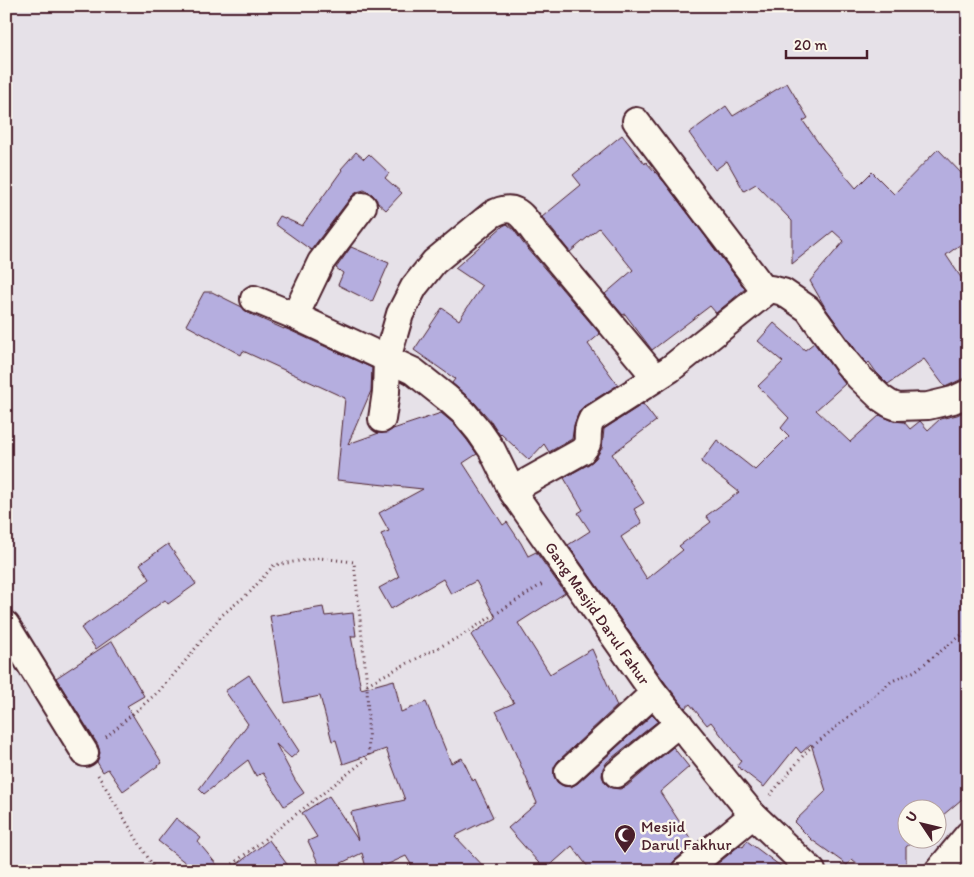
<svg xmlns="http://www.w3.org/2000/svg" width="974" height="877" font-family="Itim,sans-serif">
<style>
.building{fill:#b5aedf;stroke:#4a1f2b}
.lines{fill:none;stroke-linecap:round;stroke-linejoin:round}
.street-casing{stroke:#4a1f2b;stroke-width:30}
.path{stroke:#4a1f2b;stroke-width:3;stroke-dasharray:1 4;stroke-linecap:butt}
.street{stroke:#fbf7ec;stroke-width:26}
.labels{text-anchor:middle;stroke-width:5;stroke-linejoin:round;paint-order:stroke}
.street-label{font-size:16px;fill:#4a1f2b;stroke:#fbf7ec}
.poi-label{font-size:16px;fill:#4a1f2b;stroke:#fbf7ec;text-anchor:start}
</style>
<rect width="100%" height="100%" fill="#e6e1e8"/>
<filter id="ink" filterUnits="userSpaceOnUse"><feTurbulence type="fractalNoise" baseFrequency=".02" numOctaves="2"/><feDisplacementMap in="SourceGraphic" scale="10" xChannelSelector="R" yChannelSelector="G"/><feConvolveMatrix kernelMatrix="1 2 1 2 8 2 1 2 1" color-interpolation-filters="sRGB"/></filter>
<g filter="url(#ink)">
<g class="building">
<path d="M 787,83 L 808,118 L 803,121 L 822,148 L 856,188 L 872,172 L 894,194 L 938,149 L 964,176 L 960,180 L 968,190 L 968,239 L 946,255 L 968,288 L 968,378 L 962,379 L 945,387 L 924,359 L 888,384 L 876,372 L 869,362 L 867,364 L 859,354 L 826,309 L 810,281 L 844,241 L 833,231 L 792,264 L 792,221 L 756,184 L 744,191 L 727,161 L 715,170 L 689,133 L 726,106 L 733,116 Z"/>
<path d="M 622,135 L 645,164 L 646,162 L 665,183 L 745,289 L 716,313 L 710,306 L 652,350 L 625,314 L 623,315 L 605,294 L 633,270 L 599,228 L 570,252 L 542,217 L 581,185 L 573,175 Z"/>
<path d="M 356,152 L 364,159 L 369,154 L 389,173 L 385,178 L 402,193 L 386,210 L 377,202 L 377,200 L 372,194 L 364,190 L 357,192 L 351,197 L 311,250 L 275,224 L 280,216 L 302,226 L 342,170 L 341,169 Z"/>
<path d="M 507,224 L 514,230 L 523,243 L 600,334 L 588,344 L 618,385 L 584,406 L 579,412 L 574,425 L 572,439 L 549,452 L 544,444 L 529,460 L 501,434 L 500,435 L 491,421 L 475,403 L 452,383 L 455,379 L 414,350 L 442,308 L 459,320 L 482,286 L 455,268 L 503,226 Z"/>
<path d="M 351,247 L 389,263 L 372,302 L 338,285 L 343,273 L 336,268 Z"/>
<path d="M 204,292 L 212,292 L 242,307 L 248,313 L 284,329 L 284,328 L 289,330 L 372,368 L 371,391 L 348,444 L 379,433 L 387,433 L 393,429 L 441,413 L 453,423 L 467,440 L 477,454 L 463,463 L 503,525 L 507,522 L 521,543 L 528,556 L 536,552 L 565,593 L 518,623 L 550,674 L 592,649 L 617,706 L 558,761 L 554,768 L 554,776 L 557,782 L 564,786 L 571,787 L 578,783 L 652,715 L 658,721 L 607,762 L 603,768 L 602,776 L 605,783 L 611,788 L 620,789 L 627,786 L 673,747 L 689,767 L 660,792 L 694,844 L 675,860 L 671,865 L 670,871 L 591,871 L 572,846 L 545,870 L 508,828 L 537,803 L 511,743 L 496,711 L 514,703 L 471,635 L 496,618 L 476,581 L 451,594 L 443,579 L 391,609 L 379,588 L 399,577 L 381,534 L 389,531 L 379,513 L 423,489 L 337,480 L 345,398 L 243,351 L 241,355 L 186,325 Z"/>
<path d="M 774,323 L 805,350 L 814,343 L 845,384 L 816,410 L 850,442 L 880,415 L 893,421 L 904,422 L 910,429 L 920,421 L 928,430 L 940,419 L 957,415 L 968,410 L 968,794 L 936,821 L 936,810 L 906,810 L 906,840 L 915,840 L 906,847 L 906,871 L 866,871 L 852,859 L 847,865 L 812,840 L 794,822 L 826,791 L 811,744 L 801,753 L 796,747 L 764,787 L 737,766 L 741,761 L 711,722 L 707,725 L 690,704 L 685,708 L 666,684 L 568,545 L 590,531 L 578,513 L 583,510 L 564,478 L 589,464 L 596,458 L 602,448 L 604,429 L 643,404 L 656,421 L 612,454 L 644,503 L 634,509 L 642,523 L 621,537 L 647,579 L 683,550 L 679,546 L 711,522 L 706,516 L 739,492 L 701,462 L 717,440 L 755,470 L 789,436 L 781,428 L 789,418 L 758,386 L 783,362 L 758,341 Z"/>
<path d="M 168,544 L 196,584 L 168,604 L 165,600 L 96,649 L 81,628 L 150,579 L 140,564 Z"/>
<path d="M 323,607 L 325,616 L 353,613 L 356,636 L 351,636 L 361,689 L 394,680 L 401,712 L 426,702 L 451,763 L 462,758 L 473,781 L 475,779 L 493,817 L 455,836 L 488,871 L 415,871 L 406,856 L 373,871 L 367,871 L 362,853 L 325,871 L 322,871 L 308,841 L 317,837 L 302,813 L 329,796 L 358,840 L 351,812 L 405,800 L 386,749 L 343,764 L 336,740 L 332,741 L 320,696 L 285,703 L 270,616 Z"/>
<path d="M 112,641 L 144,696 L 127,706 L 162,763 L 123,791 L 108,769 L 103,772 L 97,762 L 100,753 L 98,745 L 56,678 Z"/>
<path d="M 249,675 L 299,751 L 291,758 L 276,744 L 295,780 L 304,793 L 284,806 L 263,773 L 256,776 L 248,760 L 204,794 L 199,789 L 248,724 L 225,691 Z"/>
<path d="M 176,818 L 201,838 L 198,842 L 222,871 L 196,871 L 158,841 Z"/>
<path d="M 269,840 L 292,871 L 228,871 Z"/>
<path d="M 747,841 L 787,871 L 709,871 L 740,845 L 743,847 Z"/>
</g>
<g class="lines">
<g class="street-casing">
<g id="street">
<path d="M 636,121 L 766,292"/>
<path d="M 363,206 L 321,262 L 295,316 L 413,371 L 447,398 L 464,413 L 479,431 L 492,450 L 512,491 L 654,693 L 753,815 L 812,871"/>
<path d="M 254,299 L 295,316"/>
<path d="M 382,419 L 386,392 L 387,359 L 400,314 L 414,287 L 434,262 L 491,215 C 515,201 522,215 535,233 L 656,378"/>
<path d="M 512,490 L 582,451 C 590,442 587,442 588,432 C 588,428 590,423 592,419 L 670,369 L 766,292 L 771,289 L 783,292 L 808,309 L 847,363 L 859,377 L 881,398 L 890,404 L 898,407 L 928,406 L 953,400 L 968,393"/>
<path d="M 6,625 L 85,753"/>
<path d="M 568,772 L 654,693"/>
<path d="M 617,774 L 679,723"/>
<path d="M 685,871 L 753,815"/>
<path d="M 938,871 L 968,835"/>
</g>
</g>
<g class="path">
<path d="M 367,684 L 461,636 L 544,583"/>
<path d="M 106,737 L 158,692 L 182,665 L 221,616 L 250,592 L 274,565 L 319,558 L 354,562 L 367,684 L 369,757 L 224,871"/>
<path d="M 98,775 L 156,871"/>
<path d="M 770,795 L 808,750 L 892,681 L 915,671 L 968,630"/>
</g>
<use href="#street" class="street"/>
</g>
</g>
<defs>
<g id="mosque-pin" transform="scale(1.125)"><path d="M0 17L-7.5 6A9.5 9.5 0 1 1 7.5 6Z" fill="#4a1f2b" stroke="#fbf7ec"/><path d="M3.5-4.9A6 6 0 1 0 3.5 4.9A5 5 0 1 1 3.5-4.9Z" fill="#fff"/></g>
</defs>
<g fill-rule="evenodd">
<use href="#mosque-pin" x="625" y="835"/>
</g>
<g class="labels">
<g class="street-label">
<text transform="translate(598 613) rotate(55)" y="6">Gang Masjid Darul Fahur</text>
</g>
<g class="poi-label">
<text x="641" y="832">Mesjid<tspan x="641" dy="18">Darul Fakhur</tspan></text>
</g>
</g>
<rect width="974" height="877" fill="none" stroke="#fbf7ec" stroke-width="25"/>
<rect x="12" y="12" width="949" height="852" fill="none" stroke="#4a1f2b" stroke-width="2" filter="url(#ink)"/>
<g transform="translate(922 824) rotate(305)"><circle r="24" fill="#fbf7ec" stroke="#b4a19f"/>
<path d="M0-4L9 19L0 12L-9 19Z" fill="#4a1f2b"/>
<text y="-8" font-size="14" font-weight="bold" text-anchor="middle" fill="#4a1f2b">U</text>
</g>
<path d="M786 50v8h81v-8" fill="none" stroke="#4a1f2b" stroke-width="2.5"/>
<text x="794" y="50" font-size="15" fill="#4a1f2b" stroke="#fbf7ec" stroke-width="4" paint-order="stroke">20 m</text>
</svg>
